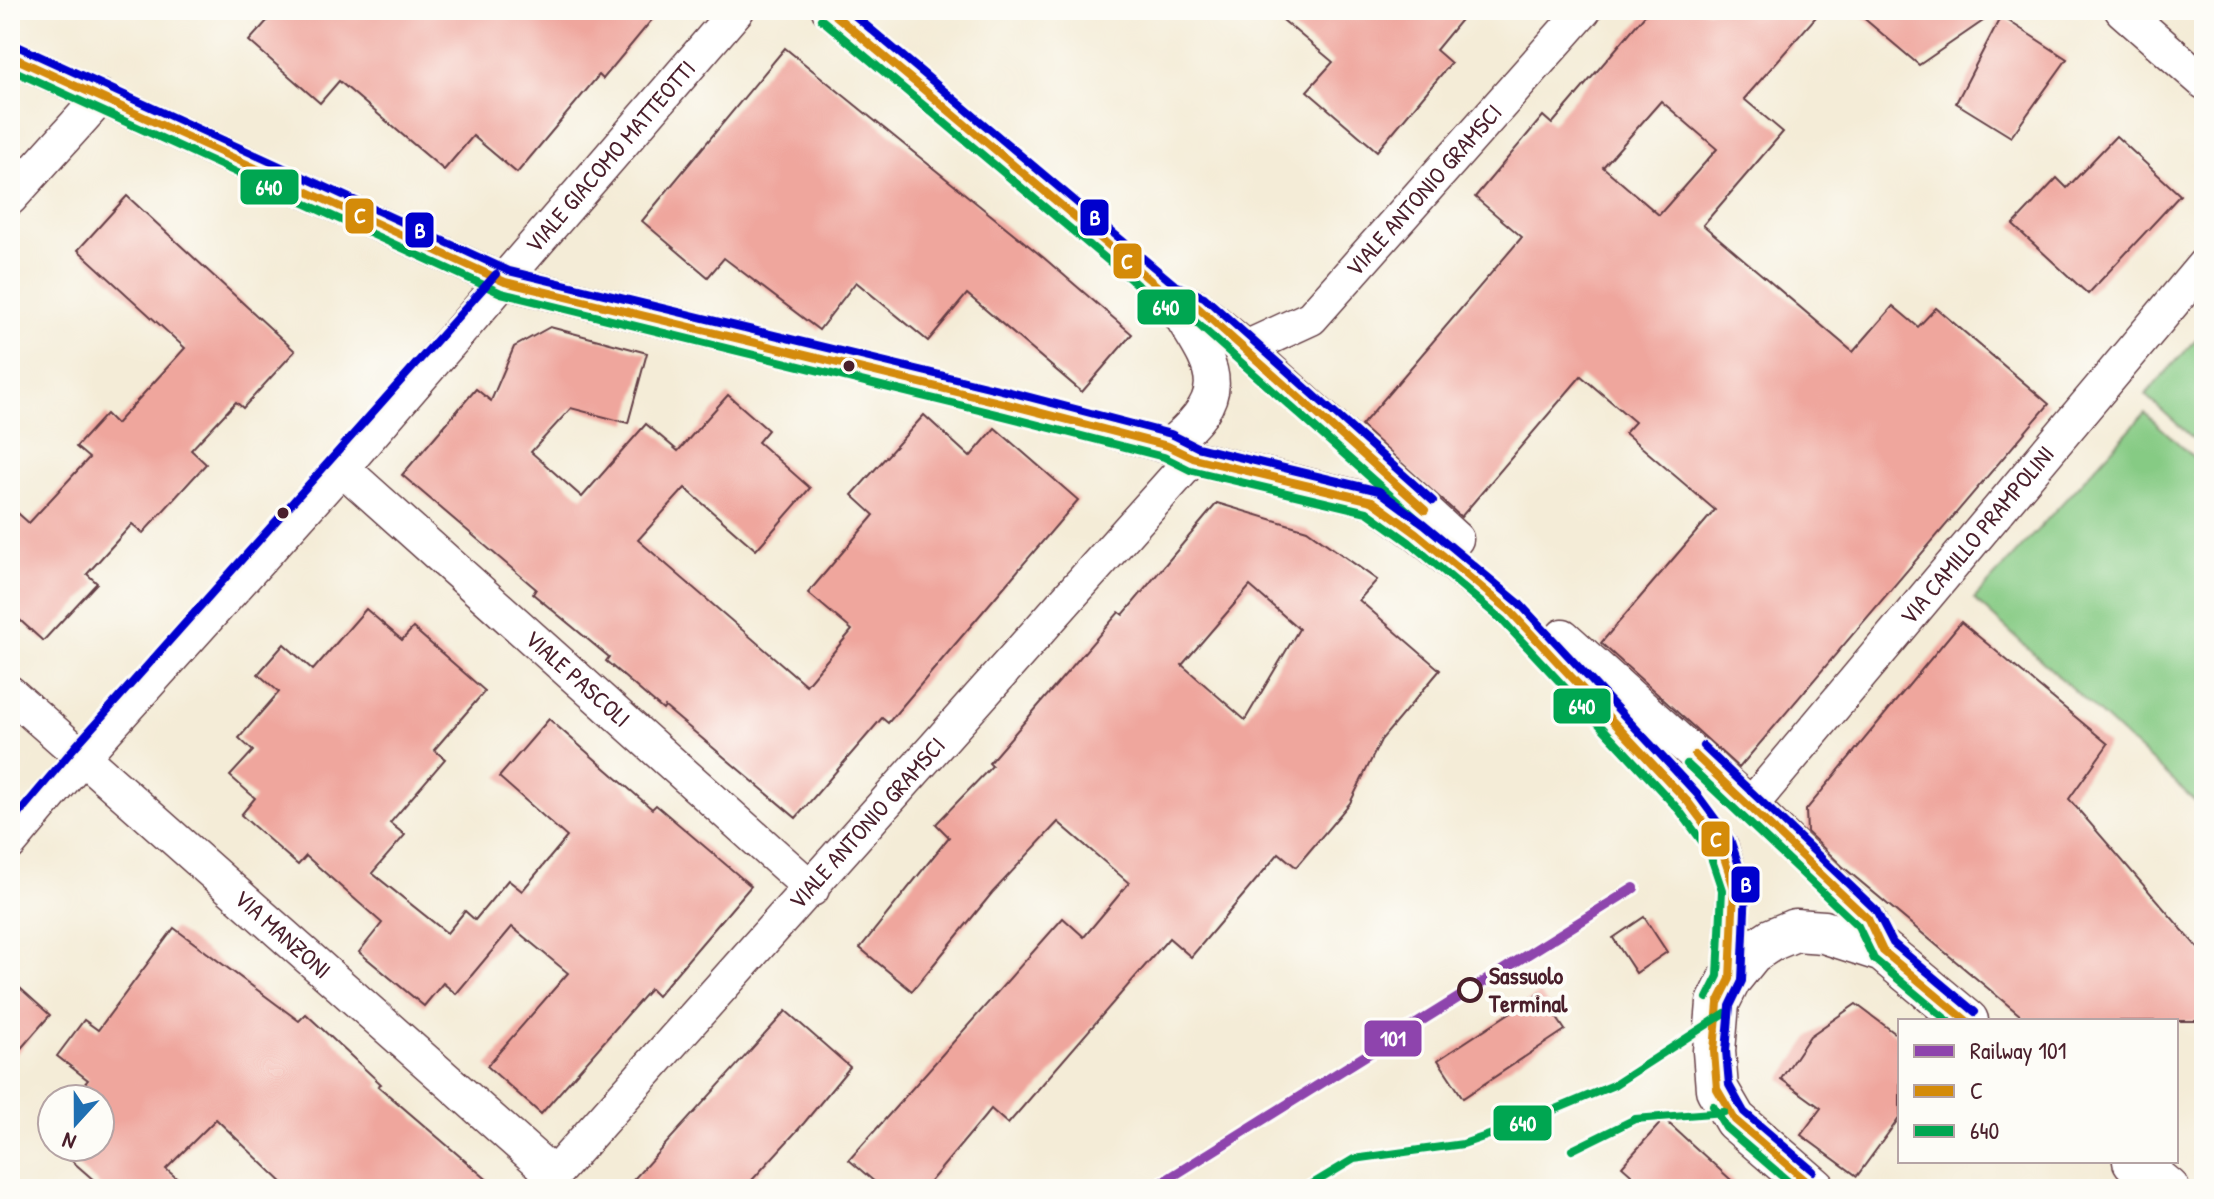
<svg xmlns="http://www.w3.org/2000/svg" width="2214" height="1199" font-family="'Patrick Hand',sans-serif">
<style>
.green{fill:#86cb84;stroke:#687558;stroke-width:2}
.building{fill:#efa69d;fill-rule:evenodd}
.lines{fill:none;stroke-linecap:round;stroke-linejoin:round}
.minor-casing{stroke:#643e45;stroke-width:37}
.tertiary-casing{stroke:#643e45;stroke-width:45}
.minor{stroke:#fff;stroke-width:34}
.tertiary{stroke:#fff;stroke-width:42}
.bus-1-casing{stroke:#fdfcf7;stroke-width:14}
.bus-2-casing{stroke:#fdfcf7;stroke-width:14}
.bus-3-casing{stroke:#fdfcf7;stroke-width:14}
.bus-1{stroke:#d48b09;stroke-width:8}
.bus-2{stroke:#00a651;stroke-width:8}
.bus-3{stroke:#0000cd;stroke-width:8}
.rail-1-casing{stroke:#fdfcf7;stroke-width:16}
.rail-1{stroke:#8e44ad;stroke-width:10}
.bus-dot{fill:#4a1f2b;stroke:#fdfcf7;stroke-width:3}
.stop-dot{fill:#fdfcf7;stroke:#4a1f2b;stroke-width:4}
.labels{text-anchor:middle;stroke-width:8;stroke-linejoin:round;paint-order:stroke}
.street-label{font-size:24px;fill:#4a1f2b;stroke:#fdfcf7}
.stop-label{font-size:24px;font-weight:bold;fill:#4a1f2b;stroke:#fdfcf7;text-anchor:start}
.line-badge{stroke:#fdfcf7;stroke-width:3}
.badge-label{font-size:22px;text-anchor:middle;font-weight:bold;fill:#fff}
</style>
<rect width="100%" height="100%" fill="#fdfcf7"/>
<filter id="ink" filterUnits="userSpaceOnUse"><feTurbulence type="fractalNoise" baseFrequency=".0125" numOctaves="2"/><feDisplacementMap in="SourceGraphic" scale="16" xChannelSelector="R" yChannelSelector="G"/><feConvolveMatrix kernelMatrix="1 2 1 2 8 2 1 2 1" color-interpolation-filters="sRGB"/></filter>
<filter id="wash" filterUnits="userSpaceOnUse"><feTurbulence type="fractalNoise" baseFrequency=".006" numOctaves="4" result="noise"/><feDisplacementMap in="SourceGraphic" scale="32" xChannelSelector="R" yChannelSelector="G"/><feGaussianBlur stdDeviation="1.8" result="paint"/><feColorMatrix in="noise" values="0 0 0 0 0 0 0 0 0 0 0 0 0 0 0 0 0 1.4 0 .05"/><feComposite in="paint" operator="in"/></filter>
<g filter="url(#wash)">
<rect width="100%" height="100%" fill="#f4ecd7"/>
<g class="green">
<path d="M 2204,331 L 2204,448 L 2145,395 Z"/>
<path d="M 2145,413 L 2204,467 L 2204,809 L 1974,599 Z"/>
</g>
<g id="blocks">
<g class="building">
<path d="M 277,10 L 660,10 L 603,79 L 599,75 L 517,173 L 473,136 L 444,170 L 339,81 L 320,103 L 249,41 Z"/>
<path d="M 1271,10 L 1469,10 L 1436,50 L 1451,63 L 1377,151 L 1307,91 L 1333,62 Z"/>
<path d="M 1649,10 L 1822,10 L 1744,99 L 1783,132 L 1703,225 L 1853,352 L 1893,306 L 1918,327 L 1936,308 L 2049,404 L 1739,768 L 1601,643 L 1715,510 L 1625,433 L 1635,422 L 1581,376 L 1461,517 L 1361,426 L 1522,237 L 1475,197 L 1543,116 L 1552,124 ZM 1661,101 L 1717,149 L 1659,215 L 1603,167 Z"/>
<path d="M 1854,10 L 1999,10 L 1919,65 Z"/>
<path d="M 2001,16 L 2067,59 L 2011,137 L 1956,103 Z"/>
<path d="M 785,48 L 1044,258 L 1132,334 L 1082,392 L 967,294 L 928,341 L 856,282 L 819,330 L 724,258 L 708,277 L 642,221 Z"/>
<path d="M 2116,136 L 2180,195 L 2088,294 L 2013,225 L 2057,178 L 2067,188 Z"/>
<path d="M 127,196 L 295,351 L 243,408 L 236,402 L 191,450 L 206,464 L 143,533 L 132,524 L 87,574 L 97,583 L 43,641 L 10,611 L 10,506 L 29,523 L 89,458 L 76,447 L 106,414 L 116,424 L 185,348 L 78,250 Z"/>
<path d="M 550,327 L 647,353 L 628,423 L 571,408 L 531,452 L 582,497 L 646,424 L 678,451 L 728,395 L 768,430 L 758,442 L 810,488 L 756,550 L 685,488 L 638,540 L 806,685 L 852,630 L 808,593 L 874,515 L 852,495 L 924,415 L 970,457 L 995,428 L 1078,500 L 888,723 L 882,718 L 796,818 L 665,707 L 663,710 L 606,661 L 609,657 L 533,594 L 536,589 L 402,475 L 476,389 L 491,401 L 514,347 Z"/>
<path d="M 1217,503 L 1307,530 L 1377,580 L 1359,600 L 1440,670 L 1381,740 L 1350,803 L 1296,867 L 1279,853 L 1191,957 L 1169,938 L 1008,1124 L 991,1109 L 924,1189 L 883,1189 L 849,1160 L 1063,918 L 1084,937 L 1129,883 L 1058,822 L 992,893 L 912,991 L 860,948 L 949,837 L 936,824 L 992,766 L 989,763 L 1119,612 L 1123,615 ZM 1250,586 L 1299,629 L 1245,720 L 1182,665 Z"/>
<path d="M 366,609 L 402,640 L 413,628 L 485,691 L 434,750 L 445,759 L 390,823 L 405,835 L 372,873 L 447,933 L 465,911 L 475,920 L 508,880 L 522,891 L 567,837 L 499,777 L 549,719 L 652,809 L 656,805 L 751,886 L 657,996 L 650,989 L 541,1114 L 487,1066 L 568,973 L 512,927 L 456,994 L 443,983 L 424,1006 L 359,952 L 382,923 L 306,856 L 298,865 L 241,815 L 255,798 L 230,776 L 253,751 L 239,738 L 279,692 L 258,674 L 284,644 L 313,670 Z"/>
<path d="M 1961,622 L 2108,744 L 2069,799 L 2204,955 L 2204,1021 L 2027,1021 L 1842,866 L 1807,832 L 1806,810 Z"/>
<path d="M 1644,917 L 1667,952 L 1636,973 L 1613,938 Z"/>
<path d="M 174,928 L 299,1021 L 306,1014 L 381,1084 L 378,1086 L 498,1189 L 289,1189 L 216,1119 L 166,1169 L 189,1189 L 104,1189 L 56,1147 L 100,1147 L 100,1099 L 72,1099 L 88,1080 L 57,1056 L 84,1020 L 98,1030 Z"/>
<path d="M 10,979 L 50,1015 L 10,1061 Z"/>
<path d="M 1540,993 L 1565,1030 L 1463,1098 L 1438,1060 Z"/>
<path d="M 1856,1004 L 1900,1037 L 1900,1117 L 1857,1176 L 1801,1135 L 1821,1108 L 1781,1079 L 1810,1036 Z"/>
<path d="M 786,1011 L 850,1067 L 804,1123 L 744,1189 L 625,1189 Z"/>
<path d="M 1664,1119 L 1741,1189 L 1648,1189 L 1622,1166 Z"/>
</g>
</g>
</g>
<g filter="url(#ink)">
<use href="#blocks" fill-opacity="0" stroke="#643e45" stroke-width="2"/>
<g class="lines">
<g class="minor-casing">
<g id="minor">
<path d="M 829,10 L 1169,296 L 1196,306 L 1246,348 L 1456,539"/>
<path d="M 2122,10 L 2204,82"/>
<path d="M 10,56 L 505,282 L 1007,404 L 1168,446 L 1193,458 L 1372,501 L 1416,533 L 1510,611 L 1688,802 L 1720,845 L 1734,888 L 1730,979"/>
<path d="M 10,198 L 101,97"/>
<path id="s1" d="M 1246,348 L 1311,318 L 1584,10"/>
<path d="M 1168,446 C 1243,387 1207,362 1169,296"/>
<path id="s2" d="M 342,468 L 812,889"/>
<path d="M 1563,636 L 1751,805 L 1868,919 L 1883,951"/>
<path id="s3" d="M 10,693 L 554,1175"/>
<path id="s4" d="M 1751,805 L 2204,265"/>
<path id="s5" d="M 10,843 L 83,756 L 342,468 L 737,10"/>
<path id="s6" d="M 541,1189 L 1193,458"/>
</g>
</g>
<g class="tertiary-casing">
<g id="tertiary">
<path d="M 2134,1161 L 2168,1189"/>
<path d="M 1815,1189 L 1735,1120 L 1717,1089 L 1714,1051 L 1718,1003 L 1730,979 L 1751,953 L 1771,940 L 1795,930 L 1824,932 L 1883,951 L 1967,1021"/>
</g>
</g>
<use href="#minor" class="minor"/>
<use href="#tertiary" class="tertiary"/>
<g class="bus-1-casing">
<g id="bus-1">
<path d="M 829,10 L 1169,296 L 1196,306 L 1425,510"/>
<path d="M 10,56 L 505,282 L 1007,404 L 1168,446 L 1193,458 L 1372,501 L 1416,533 L 1510,611 L 1688,802 L 1720,845 L 1734,888 L 1730,979 L 1718,1003 L 1714,1051 L 1717,1089 L 1735,1120 L 1805,1180"/>
<path d="M 1695,755 L 1868,919 L 1883,951 L 1967,1021"/>
</g>
</g>
<g class="bus-2-casing">
<g id="bus-2">
<path d="M 821,19 L 1161,305 L 1190,317 L 1417,519"/>
<path d="M 10,69 L 501,293 L 1004,416 L 1164,457 L 1190,470 L 1367,512 L 1409,542 L 1502,620 L 1679,810 L 1709,851 L 1722,890 L 1718,976 L 1707,998"/>
<path d="M 1687,764 L 1858,926 L 1874,959 L 1948,1021"/>
<path d="M 1713,1106 L 1726,1128 L 1797,1189"/>
<path d="M 1572,1150 L 1635,1119 L 1724,1112"/>
<path d="M 1304,1189 L 1354,1159 L 1463,1144 L 1518,1125 L 1614,1085 L 1725,1013"/>
</g>
</g>
<g class="bus-3-casing">
<g id="bus-3">
<path d="M 848,10 L 1175,285 L 1204,297 L 1433,501"/>
<path d="M 15,45 L 509,271 L 1010,392 L 1171,434 L 1197,447 L 1379,491 L 1424,524 L 1519,603 L 1697,794 L 1730,839 L 1746,886 L 1742,981 L 1730,1006 L 1726,1051 L 1729,1085 L 1744,1112 L 1813,1171"/>
<path d="M 1703,746 L 1876,910 L 1893,943 L 1975,1012"/>
<path d="M 10,824 L 74,748 L 496,274"/>
</g>
</g>
<use href="#bus-1" class="bus-1"/>
<use href="#bus-2" class="bus-2"/>
<use href="#bus-3" class="bus-3"/>
<g class="rail-1-casing">
<path id="rail-1" d="M 1152,1189 L 1634,888"/>
</g>
<use href="#rail-1" class="rail-1"/>
</g>
</g>
<g class="bus-dot">
<circle cx="849" cy="366" r="7"/>
<circle cx="283" cy="513" r="7"/>
</g>
<circle class="stop-dot" cx="1470" cy="990" r="11"/>
<g class="labels">
<g class="street-label">
<text dy="8" stroke="none"><textPath href="#s5" startOffset="912">VIALE GIACOMO MATTEOTTI</textPath></text>
<text dy="8" stroke="none"><textPath href="#s1" startOffset="242">VIALE ANTONIO GRAMSCI</textPath></text>
<text dy="8" stroke="none"><textPath href="#s4" startOffset="352">VIA CAMILLO PRAMPOLINI</textPath></text>
<text dy="8" stroke="none"><textPath href="#s2" startOffset="316">VIALE PASCOLI</textPath></text>
<text dy="8" stroke="none"><textPath href="#s6" startOffset="490">VIALE ANTONIO GRAMSCI</textPath></text>
<text dy="8" stroke="none"><textPath href="#s3" startOffset="364">VIA MANZONI</textPath></text>
</g>
<g class="stop-label">
<text x="1489" y="984">Sassuolo<tspan x="1489" dy="28">Terminal</tspan></text>
</g>
</g>
<g class="line-badge">
<rect x="239" y="168" width="61" height="38" rx="8" fill="#00a651"/>
<rect x="344" y="197" width="31" height="38" rx="8" fill="#d48b09"/>
<rect x="1079" y="198" width="31" height="39" rx="8" fill="#0000cd"/>
<rect x="404" y="211" width="31" height="38" rx="8" fill="#0000cd"/>
<rect x="1112" y="242" width="31" height="38" rx="8" fill="#d48b09"/>
<rect x="1136" y="288" width="61" height="38" rx="8" fill="#00a651"/>
<rect x="1552" y="687" width="60" height="38" rx="8" fill="#00a651"/>
<rect x="1700" y="820" width="31" height="38" rx="8" fill="#d48b09"/>
<rect x="1730" y="865" width="31" height="39" rx="8" fill="#0000cd"/>
<rect x="1363" y="1019" width="60" height="39" rx="8" fill="#8e44ad"/>
<rect x="1492" y="1104" width="61" height="38" rx="8" fill="#00a651"/>
</g>
<g class="badge-label">
<text x="269" y="195">640</text>
<text x="360" y="223">C</text>
<text x="1095" y="225">B</text>
<text x="420" y="238">B</text>
<text x="1127" y="269">C</text>
<text x="1166" y="315">640</text>
<text x="1582" y="714">640</text>
<text x="1716" y="847">C</text>
<text x="1746" y="892">B</text>
<text x="1393" y="1046">101</text>
<text x="1523" y="1131">640</text>
</g>
<rect width="2214" height="1199" fill="none" stroke="#fdfcf7" stroke-width="40"/>
<rect x="1898" y="1019" width="280" height="144" fill="#fdfcf7" stroke="#b5a4a5" stroke-width="2"/>
<rect x="1914" y="1045" width="40" height="12" fill="#8e44ad" stroke="#b5a4a5" stroke-width="2"/>
<text x="1970" y="1059" font-size="24" fill="#4a1f2b">Railway 101</text>
<rect x="1914" y="1085" width="40" height="12" fill="#d48b09" stroke="#b5a4a5" stroke-width="2"/>
<text x="1970" y="1099" font-size="24" fill="#4a1f2b">C</text>
<rect x="1914" y="1125" width="40" height="12" fill="#00a651" stroke="#b5a4a5" stroke-width="2"/>
<text x="1970" y="1139" font-size="24" fill="#4a1f2b">640</text>
<g transform="translate(76 1123) rotate(201)"><circle r="38" fill="#fdfcf7" stroke="#b5a4a5" stroke-width="2"/>
<path d="M0-6L14 30L0 20L-14 30Z" fill="#1f6fb2"/>
<text y="-12" font-size="22" font-weight="bold" text-anchor="middle" fill="#4a1f2b">N</text>
</g>
</svg>
